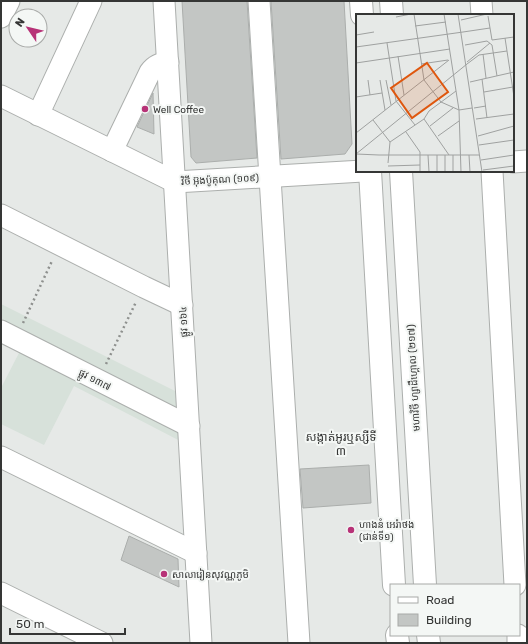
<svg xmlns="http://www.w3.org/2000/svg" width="528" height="644" font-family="Rubik,'Noto Sans Khmer',sans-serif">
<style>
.built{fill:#d7e1da}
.building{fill:#c3c6c4;stroke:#abaeac}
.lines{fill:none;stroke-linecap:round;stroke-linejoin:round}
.minor-casing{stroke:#acafad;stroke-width:23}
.major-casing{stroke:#acafad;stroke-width:24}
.path{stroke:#8e908e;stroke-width:2.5;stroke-dasharray:2 3;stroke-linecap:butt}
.minor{stroke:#fff;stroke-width:21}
.major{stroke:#fff;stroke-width:22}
.poi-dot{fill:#b73277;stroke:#f4f7f5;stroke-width:1.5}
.labels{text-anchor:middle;stroke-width:4;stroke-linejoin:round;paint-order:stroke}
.poi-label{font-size:10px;fill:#353635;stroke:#f4f7f5;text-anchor:start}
.street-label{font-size:10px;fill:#353635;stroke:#f4f7f5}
.quarter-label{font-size:12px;fill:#353635;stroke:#f4f7f5}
.inset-road{fill:none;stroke:#9fa1a0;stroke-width:1}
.view{fill:#df570e;fill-opacity:0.15;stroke:#df570e;stroke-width:2}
.inset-edge{fill:none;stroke:#353635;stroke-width:2}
</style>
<rect width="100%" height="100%" fill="#e6e9e7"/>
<path class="built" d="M 1,304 L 181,394 L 184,443 L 74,386 L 44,445 L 1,424 L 1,388 L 20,351 L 1,341 Z"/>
<g class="building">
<path d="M 182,1 L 247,1 L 257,158 L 196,163 L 191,157 Z"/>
<path d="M 271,1 L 344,1 L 352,144 L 345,154 L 281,159 Z"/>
<path d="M 153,93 L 154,134 L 137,127 Z"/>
<path d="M 369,465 L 371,503 L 303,508 L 300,469 Z"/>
<path d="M 129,536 L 178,559 L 179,587 L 121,560 Z"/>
</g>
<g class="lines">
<g class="minor-casing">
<g id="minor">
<path d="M 164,1 L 201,643"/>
<path d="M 259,1 L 299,643"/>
<path d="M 481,1 L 482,15"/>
<path d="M 1,17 L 9,1"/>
<path d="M 1,96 L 175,182 L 363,171"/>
<path d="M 38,115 L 91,1"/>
<path d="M 112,151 L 150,72 C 155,65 160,64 168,62"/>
<path d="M 513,162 L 527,161"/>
<path d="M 492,171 L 515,585"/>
<path d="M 1,215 L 144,287 L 182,305"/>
<path d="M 1,331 L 189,426"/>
<path d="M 1,457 L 196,553"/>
<path d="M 1,593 L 102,643"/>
<path d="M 518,635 L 518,643"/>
</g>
</g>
<g class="major-casing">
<g id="major">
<path d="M 361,1 L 362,15"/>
<path d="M 391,1 L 392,15"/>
<path d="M 370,171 L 394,585"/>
<path d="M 401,171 L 425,585"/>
<path d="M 397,635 L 398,643"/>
<path d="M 428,635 L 429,643"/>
</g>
</g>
<g class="path">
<path d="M 23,323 L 52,261"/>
<path d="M 106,364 L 136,302"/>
</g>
<use href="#minor" class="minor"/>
<use href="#major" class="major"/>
</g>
<g class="poi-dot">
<circle cx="145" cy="109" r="4"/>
<circle cx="351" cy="530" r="4"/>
<circle cx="164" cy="574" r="4"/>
</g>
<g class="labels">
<g class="poi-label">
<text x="153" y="113">Well Coffee</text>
<text x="359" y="528">ហាងនំ អេរ៉ាថង<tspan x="359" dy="12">(ជាន់ទី១)</tspan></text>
<text x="172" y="578">សាលារៀនសុវណ្ណភូមិ</text>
</g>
<g class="street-label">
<text transform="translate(220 179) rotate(-3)" y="4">វិថី អ៊ុងប៉ូគុណ (១០៩)</text>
<text transform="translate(183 322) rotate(-93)" y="4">ផ្លូវ ១៦៤</text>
<text transform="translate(413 378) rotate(-93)" y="4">មហាវិថី ហ្សាដឹហ្គោល (២១៧)</text>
<text transform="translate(95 379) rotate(27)" y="4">ផ្លូវ ១៣៧</text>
</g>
<g class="quarter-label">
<text x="341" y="441">សង្កាត់អូរឬស្សីទី<tspan x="341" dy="14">៣</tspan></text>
</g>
</g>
<g transform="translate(356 14)">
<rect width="158" height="158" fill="#e6e9e7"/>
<path class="inset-road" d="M 58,0 L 68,66 L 85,88 L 103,96 L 116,94M 88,0 L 103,96 L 105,158M 102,0 L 126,158M 132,2 L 136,26 L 158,23M 40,3 L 55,0M 105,6 L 131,0M 59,12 L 90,8M 107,18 L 134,14M 0,21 L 18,18M 149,24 L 158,83M 31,29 L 40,87 L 59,111M 109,31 L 131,27 L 136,31 L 141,62M 0,33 L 107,18M 127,40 L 130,64M 42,42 L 48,81M 111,48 L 134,29M 0,49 L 94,35M 65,50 L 92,46M 111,50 L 123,41 L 151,37M 126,65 L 131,104M 12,66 L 14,81M 24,66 L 29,96M 30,66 L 35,91M 114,68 L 158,58M 128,78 L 157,73M 0,83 L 26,79M 118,94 L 130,92M 68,105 L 93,141M 120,105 L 158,100M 17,106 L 34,128 L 32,149M 74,112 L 97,94M 50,118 L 64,138 L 64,158M 0,119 L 93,46M 82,122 L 103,107M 122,122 L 158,112M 34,128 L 68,105 L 73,97 L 100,77M 123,131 L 158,126M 0,140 L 23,141M 0,140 L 111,50M 23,141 L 123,141M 72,141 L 73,158M 81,141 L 81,158M 89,141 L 89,158M 97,141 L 97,158M 113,141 L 114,158M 125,146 L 158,141M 32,152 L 64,151M 127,156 L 158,152"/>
<path class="view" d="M 71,49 L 92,78 L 56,104 L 35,74 Z"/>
<rect width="158" height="158" class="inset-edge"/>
</g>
<rect width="528" height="644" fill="none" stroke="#353635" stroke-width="4"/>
<rect x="390" y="584" width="130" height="52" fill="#f4f7f5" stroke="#a8aaa8"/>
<rect x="398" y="597" width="20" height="6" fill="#ffffff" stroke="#a8aaa8"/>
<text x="426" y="604" font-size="12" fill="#353635">Road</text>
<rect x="398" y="614" width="20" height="12" fill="#c3c6c4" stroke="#a8aaa8"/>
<text x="426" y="624" font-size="12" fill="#353635">Building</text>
<g transform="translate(28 28) rotate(305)"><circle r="19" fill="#f4f7f5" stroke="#a8aaa8"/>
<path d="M0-3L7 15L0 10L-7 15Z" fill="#b73277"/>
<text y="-6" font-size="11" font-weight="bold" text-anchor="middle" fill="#353635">N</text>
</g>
<path d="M10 628v6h115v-6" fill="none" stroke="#353635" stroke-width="2"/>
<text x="16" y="628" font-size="12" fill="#353635" stroke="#f4f7f5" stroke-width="3" paint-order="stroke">50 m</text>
</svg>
